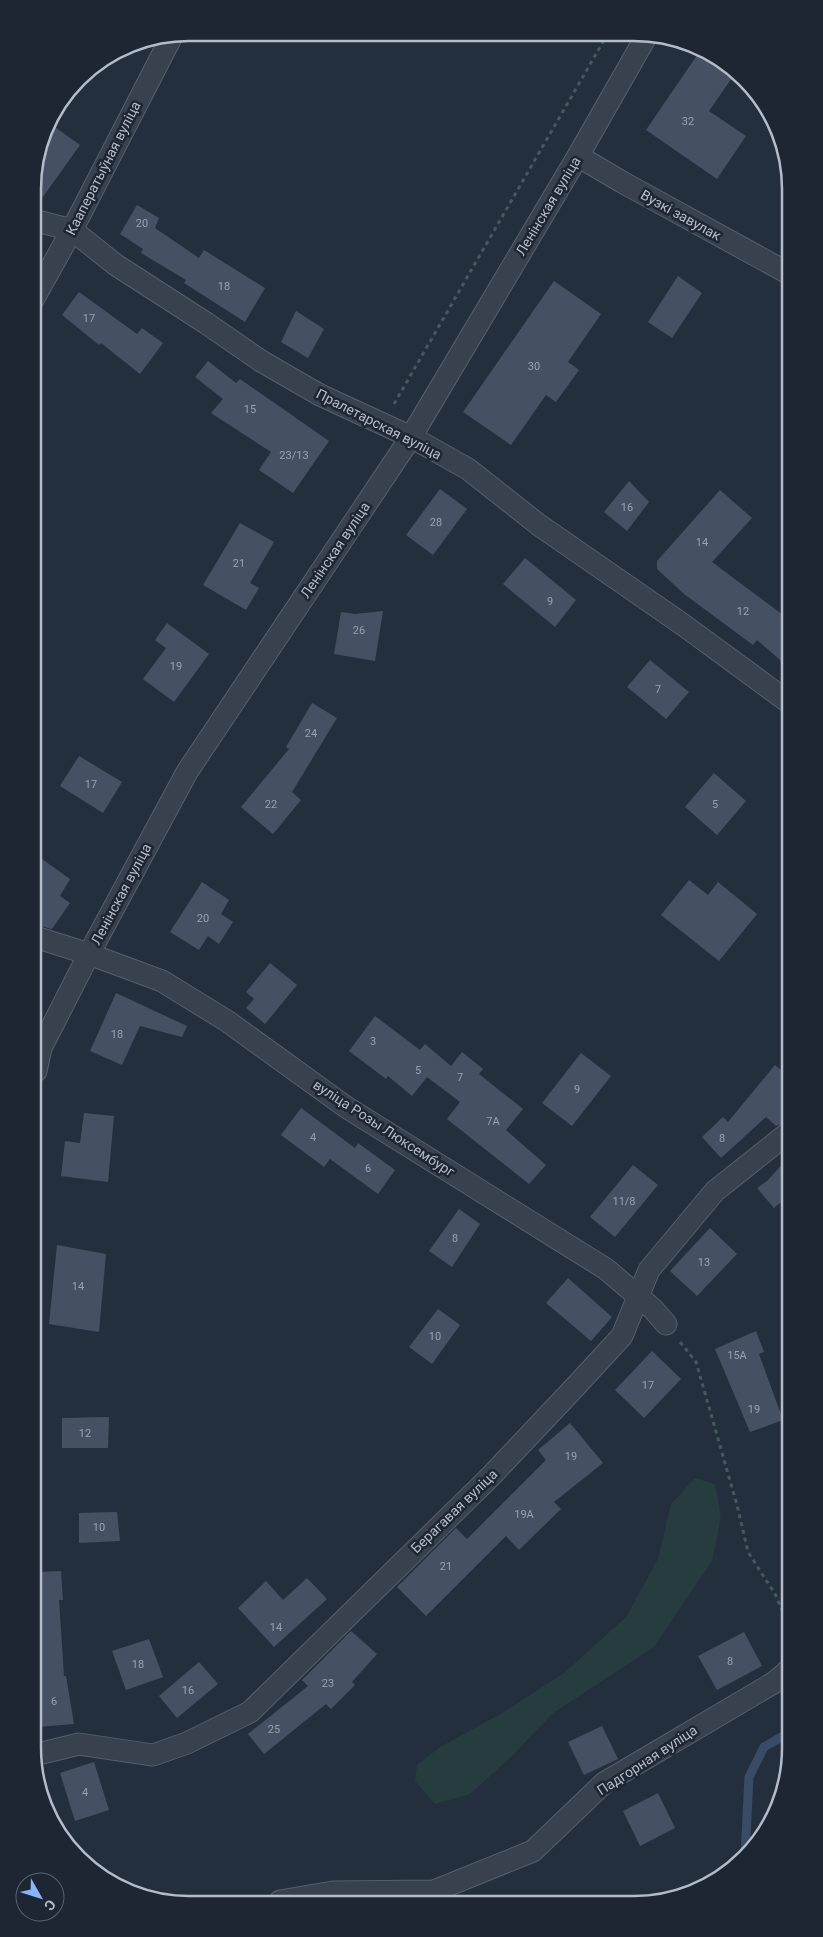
<svg xmlns="http://www.w3.org/2000/svg" width="823" height="1937" font-family="Roboto,sans-serif">
<style>
.green{fill:#263c3f}
.lines{fill:none;stroke-linecap:round;stroke-linejoin:round}
.stream{stroke:#394c67;stroke-width:9}
.building{fill:#455162}
.minor-casing{stroke:#565f6c;stroke-width:23}
.path{stroke:#44595c;stroke-width:3;stroke-dasharray:4 4;stroke-linecap:butt}
.minor{stroke:#38414e;stroke-width:21}
.labels{text-anchor:middle;stroke-width:5;stroke-linejoin:round;paint-order:stroke}
.number-label{font-size:11px;fill:#98a1af}
.street-label{font-size:14px;fill:#b4bcc9;stroke:#1d2633}
.rim{fill:none;stroke:#b4bcc9;stroke-width:2.5}
</style>
<rect width="100%" height="100%" fill="#242f3e"/>
<path class="green" d="M 695,1478 L 715,1484 L 721,1517 L 712,1561 L 654,1647 L 553,1713 L 510,1758 L 470,1794 L 435,1804 L 415,1781 L 417,1765 L 440,1747 L 504,1712 L 564,1673 L 626,1617 L 658,1559 L 671,1504 Z"/>
<g class="lines">
<path class="stream" d="M 745,1856 L 749,1777 L 764,1747 L 790,1732"/>
</g>
<g class="building">
<path d="M 702,48 L 736,72 L 709,111 L 746,136 L 717,179 L 646,130 Z"/>
<path d="M 48,122 L 80,145 L 35,208 L 33,208 L 33,179 Z"/>
<path d="M 137,205 L 159,218 L 155,228 L 199,258 L 204,250 L 265,288 L 245,322 L 184,283 L 186,280 L 141,253 L 143,249 L 120,234 Z"/>
<path d="M 678,276 L 702,293 L 672,338 L 648,322 Z"/>
<path d="M 554,281 L 601,314 L 568,362 L 579,370 L 556,402 L 546,395 L 511,445 L 463,412 Z"/>
<path d="M 79,292 L 137,334 L 142,328 L 163,343 L 140,374 L 101,343 L 99,345 L 62,315 Z"/>
<path d="M 296,311 L 324,329 L 308,358 L 281,342 Z"/>
<path d="M 208,361 L 236,383 L 240,379 L 329,441 L 293,493 L 259,470 L 271,452 L 211,413 L 223,399 L 195,377 Z"/>
<path d="M 629,481 L 649,502 L 627,531 L 604,512 Z"/>
<path d="M 440,489 L 467,509 L 433,555 L 406,535 Z"/>
<path d="M 720,490 L 752,518 L 712,562 L 787,618 L 787,666 L 757,640 L 753,645 L 684,594 L 657,569 L 657,561 Z"/>
<path d="M 240,523 L 274,542 L 250,583 L 259,588 L 246,610 L 203,585 Z"/>
<path d="M 525,558 L 576,600 L 555,627 L 503,584 Z"/>
<path d="M 383,611 L 375,661 L 334,654 L 341,612 L 355,614 Z"/>
<path d="M 167,623 L 209,654 L 174,702 L 143,679 L 166,648 L 155,640 Z"/>
<path d="M 650,660 L 689,692 L 666,719 L 627,687 Z"/>
<path d="M 312,703 L 337,718 L 292,792 L 301,800 L 273,834 L 241,807 L 289,749 L 286,747 Z"/>
<path d="M 79,756 L 122,782 L 103,813 L 60,786 Z"/>
<path d="M 714,773 L 746,801 L 717,835 L 685,807 Z"/>
<path d="M 35,854 L 70,879 L 60,896 L 70,903 L 52,929 L 41,926 L 35,921 Z"/>
<path d="M 689,880 L 708,895 L 718,882 L 757,914 L 719,961 L 661,915 Z"/>
<path d="M 202,882 L 229,900 L 221,914 L 233,922 L 219,944 L 208,936 L 199,950 L 170,932 Z"/>
<path d="M 270,963 L 297,985 L 265,1024 L 246,1008 L 254,999 L 246,992 Z"/>
<path d="M 116,993 L 187,1026 L 182,1037 L 140,1026 L 122,1065 L 90,1051 Z"/>
<path d="M 375,1016 L 420,1050 L 425,1044 L 451,1066 L 462,1052 L 483,1069 L 479,1074 L 523,1109 L 506,1130 L 546,1165 L 529,1184 L 447,1119 L 460,1102 L 427,1077 L 412,1096 L 388,1076 L 386,1079 L 349,1051 Z"/>
<path d="M 581,1053 L 611,1076 L 572,1126 L 542,1103 Z"/>
<path d="M 775,1065 L 788,1076 L 788,1121 L 776,1126 L 766,1117 L 721,1158 L 702,1137 L 723,1117 L 728,1122 Z"/>
<path d="M 301,1108 L 355,1148 L 358,1143 L 395,1170 L 378,1194 L 330,1159 L 324,1167 L 281,1135 Z"/>
<path d="M 84,1113 L 114,1116 L 108,1182 L 61,1176 L 65,1141 L 80,1143 Z"/>
<path d="M 788,1158 L 788,1196 L 774,1208 L 757,1188 L 767,1181 Z"/>
<path d="M 633,1165 L 658,1185 L 615,1237 L 590,1217 Z"/>
<path d="M 459,1209 L 480,1224 L 452,1267 L 429,1251 Z"/>
<path d="M 710,1228 L 737,1254 L 697,1296 L 670,1271 Z"/>
<path d="M 57,1245 L 106,1254 L 99,1332 L 49,1324 Z"/>
<path d="M 568,1278 L 612,1317 L 591,1341 L 546,1303 Z"/>
<path d="M 438,1309 L 460,1325 L 432,1364 L 409,1347 Z"/>
<path d="M 756,1331 L 764,1352 L 759,1354 L 783,1420 L 750,1432 L 715,1349 Z"/>
<path d="M 652,1351 L 681,1379 L 644,1418 L 615,1390 Z"/>
<path d="M 109,1417 L 108,1448 L 62,1448 L 62,1418 Z"/>
<path d="M 570,1423 L 603,1463 L 554,1502 L 561,1509 L 519,1550 L 506,1536 L 426,1616 L 397,1587 L 456,1528 L 467,1539 L 546,1460 L 538,1450 Z"/>
<path d="M 117,1512 L 120,1541 L 79,1543 L 79,1513 Z"/>
<path d="M 61,1571 L 63,1600 L 59,1600 L 64,1676 L 66,1676 L 74,1724 L 38,1727 L 37,1572 Z"/>
<path d="M 307,1578 L 327,1599 L 274,1647 L 238,1608 L 266,1581 L 283,1600 Z"/>
<path d="M 351,1631 L 377,1654 L 352,1682 L 355,1685 L 331,1709 L 326,1704 L 264,1754 L 248,1734 L 308,1686 L 302,1680 Z"/>
<path d="M 744,1632 L 762,1666 L 717,1690 L 698,1656 Z"/>
<path d="M 149,1639 L 163,1677 L 126,1690 L 112,1651 Z"/>
<path d="M 199,1662 L 218,1684 L 177,1718 L 159,1696 Z"/>
<path d="M 602,1726 L 618,1759 L 584,1775 L 568,1742 Z"/>
<path d="M 94,1762 L 109,1810 L 75,1821 L 60,1773 Z"/>
<path d="M 658,1793 L 675,1828 L 640,1846 L 623,1811 Z"/>
</g>
<g class="lines">
<g class="minor-casing">
<g id="minor">
<path d="M 578,156 L 622,182 L 786,272"/>
<path d="M 33,220 L 72,230 L 116,265 L 206,323 L 261,361 L 320,395 L 411,437 L 468,469 L 539,525 L 682,624 L 787,701"/>
<path d="M 33,300 L 72,230 L 172,36"/>
<path d="M 35,937 L 89,954 L 162,981 L 227,1021 L 346,1107 L 606,1269 L 653,1309 L 666,1324"/>
<path d="M 36,1071 L 41,1048 L 89,954 L 187,772 L 411,437 L 578,156 L 647,35"/>
<path d="M 38,1754 L 79,1744 L 153,1755 L 187,1743 L 250,1712 L 491,1476 L 575,1387 L 622,1336 L 649,1270 L 715,1191 L 788,1133"/>
<path d="M 280,1901 L 333,1892 L 434,1891 L 533,1851 L 604,1783 L 775,1682 L 790,1669"/>
</g>
</g>
<g class="path">
<path d="M 394,404 L 607,35"/>
<path d="M 680,1342 L 696,1362 L 737,1505 L 748,1552 L 775,1594 L 790,1629"/>
</g>
<use href="#minor" class="minor"/>
</g>
<g class="labels">
<g class="number-label">
<text x="688" y="125">32</text>
<text x="142" y="227">20</text>
<text x="224" y="290">18</text>
<text x="89" y="322">17</text>
<text x="534" y="370">30</text>
<text x="250" y="413">15</text>
<text x="294" y="459">23/13</text>
<text x="627" y="511">16</text>
<text x="436" y="526">28</text>
<text x="702" y="546">14</text>
<text x="239" y="567">21</text>
<text x="550" y="605">9</text>
<text x="743" y="615">12</text>
<text x="359" y="634">26</text>
<text x="176" y="670">19</text>
<text x="658" y="693">7</text>
<text x="311" y="737">24</text>
<text x="91" y="788">17</text>
<text x="271" y="808">22</text>
<text x="715" y="808">5</text>
<text x="203" y="922">20</text>
<text x="117" y="1038">18</text>
<text x="373" y="1045">3</text>
<text x="418" y="1074">5</text>
<text x="460" y="1081">7</text>
<text x="577" y="1093">9</text>
<text x="493" y="1125">7А</text>
<text x="313" y="1141">4</text>
<text x="722" y="1142">8</text>
<text x="368" y="1172">6</text>
<text x="624" y="1205">11/8</text>
<text x="455" y="1242">8</text>
<text x="704" y="1266">13</text>
<text x="78" y="1290">14</text>
<text x="435" y="1340">10</text>
<text x="737" y="1359">15А</text>
<text x="648" y="1389">17</text>
<text x="754" y="1413">19</text>
<text x="85" y="1437">12</text>
<text x="571" y="1460">19</text>
<text x="524" y="1518">19А</text>
<text x="99" y="1531">10</text>
<text x="446" y="1570">21</text>
<text x="276" y="1631">14</text>
<text x="730" y="1665">8</text>
<text x="138" y="1668">18</text>
<text x="328" y="1687">23</text>
<text x="188" y="1694">16</text>
<text x="54" y="1705">6</text>
<text x="274" y="1733">25</text>
<text x="85" y="1796">4</text>
</g>
<g class="street-label">
<text transform="translate(103 168) rotate(-63)" y="5">Кааператыўная вуліца</text>
<text transform="translate(548 206) rotate(-59)" y="5">Ленінская вуліца</text>
<text transform="translate(681 215) rotate(29)" y="5">Вузкі завулак</text>
<text transform="translate(379 424) rotate(27)" y="5">Пралетарская вуліца</text>
<text transform="translate(335 550) rotate(-56)" y="5">Ленінская вуліца</text>
<text transform="translate(121 894) rotate(-62)" y="5">Ленінская вуліца</text>
<text transform="translate(384 1128) rotate(33)" y="5">вуліца Розы Люксембург</text>
<text transform="translate(454 1511) rotate(-44)" y="5">Берагавая вуліца</text>
<text transform="translate(647 1760) rotate(-33)" y="5">Падгорная вуліца</text>
</g>
</g>
<path d="M0 0H823V1937H0ZM189 41H634A148 148 0 0 1 782 189V1748A148 148 0 0 1 634 1896H189A148 148 0 0 1 41 1748V189A148 148 0 0 1 189 41Z" fill="#1d2633" fill-rule="evenodd"/>
<path class="rim" d="M189 41H634A148 148 0 0 1 782 189V1748A148 148 0 0 1 634 1896H189A148 148 0 0 1 41 1748V189A148 148 0 0 1 189 41Z"/>
<g transform="translate(40 1897) rotate(129)"><circle r="24" fill="#1d2633" stroke="#59626f"/>
<path d="M0-4L9 19L0 12L-9 19Z" fill="#8ab4f8"/>
<text y="-8" font-size="14" font-weight="bold" text-anchor="middle" fill="#b4bcc9">С</text>
</g>
</svg>
